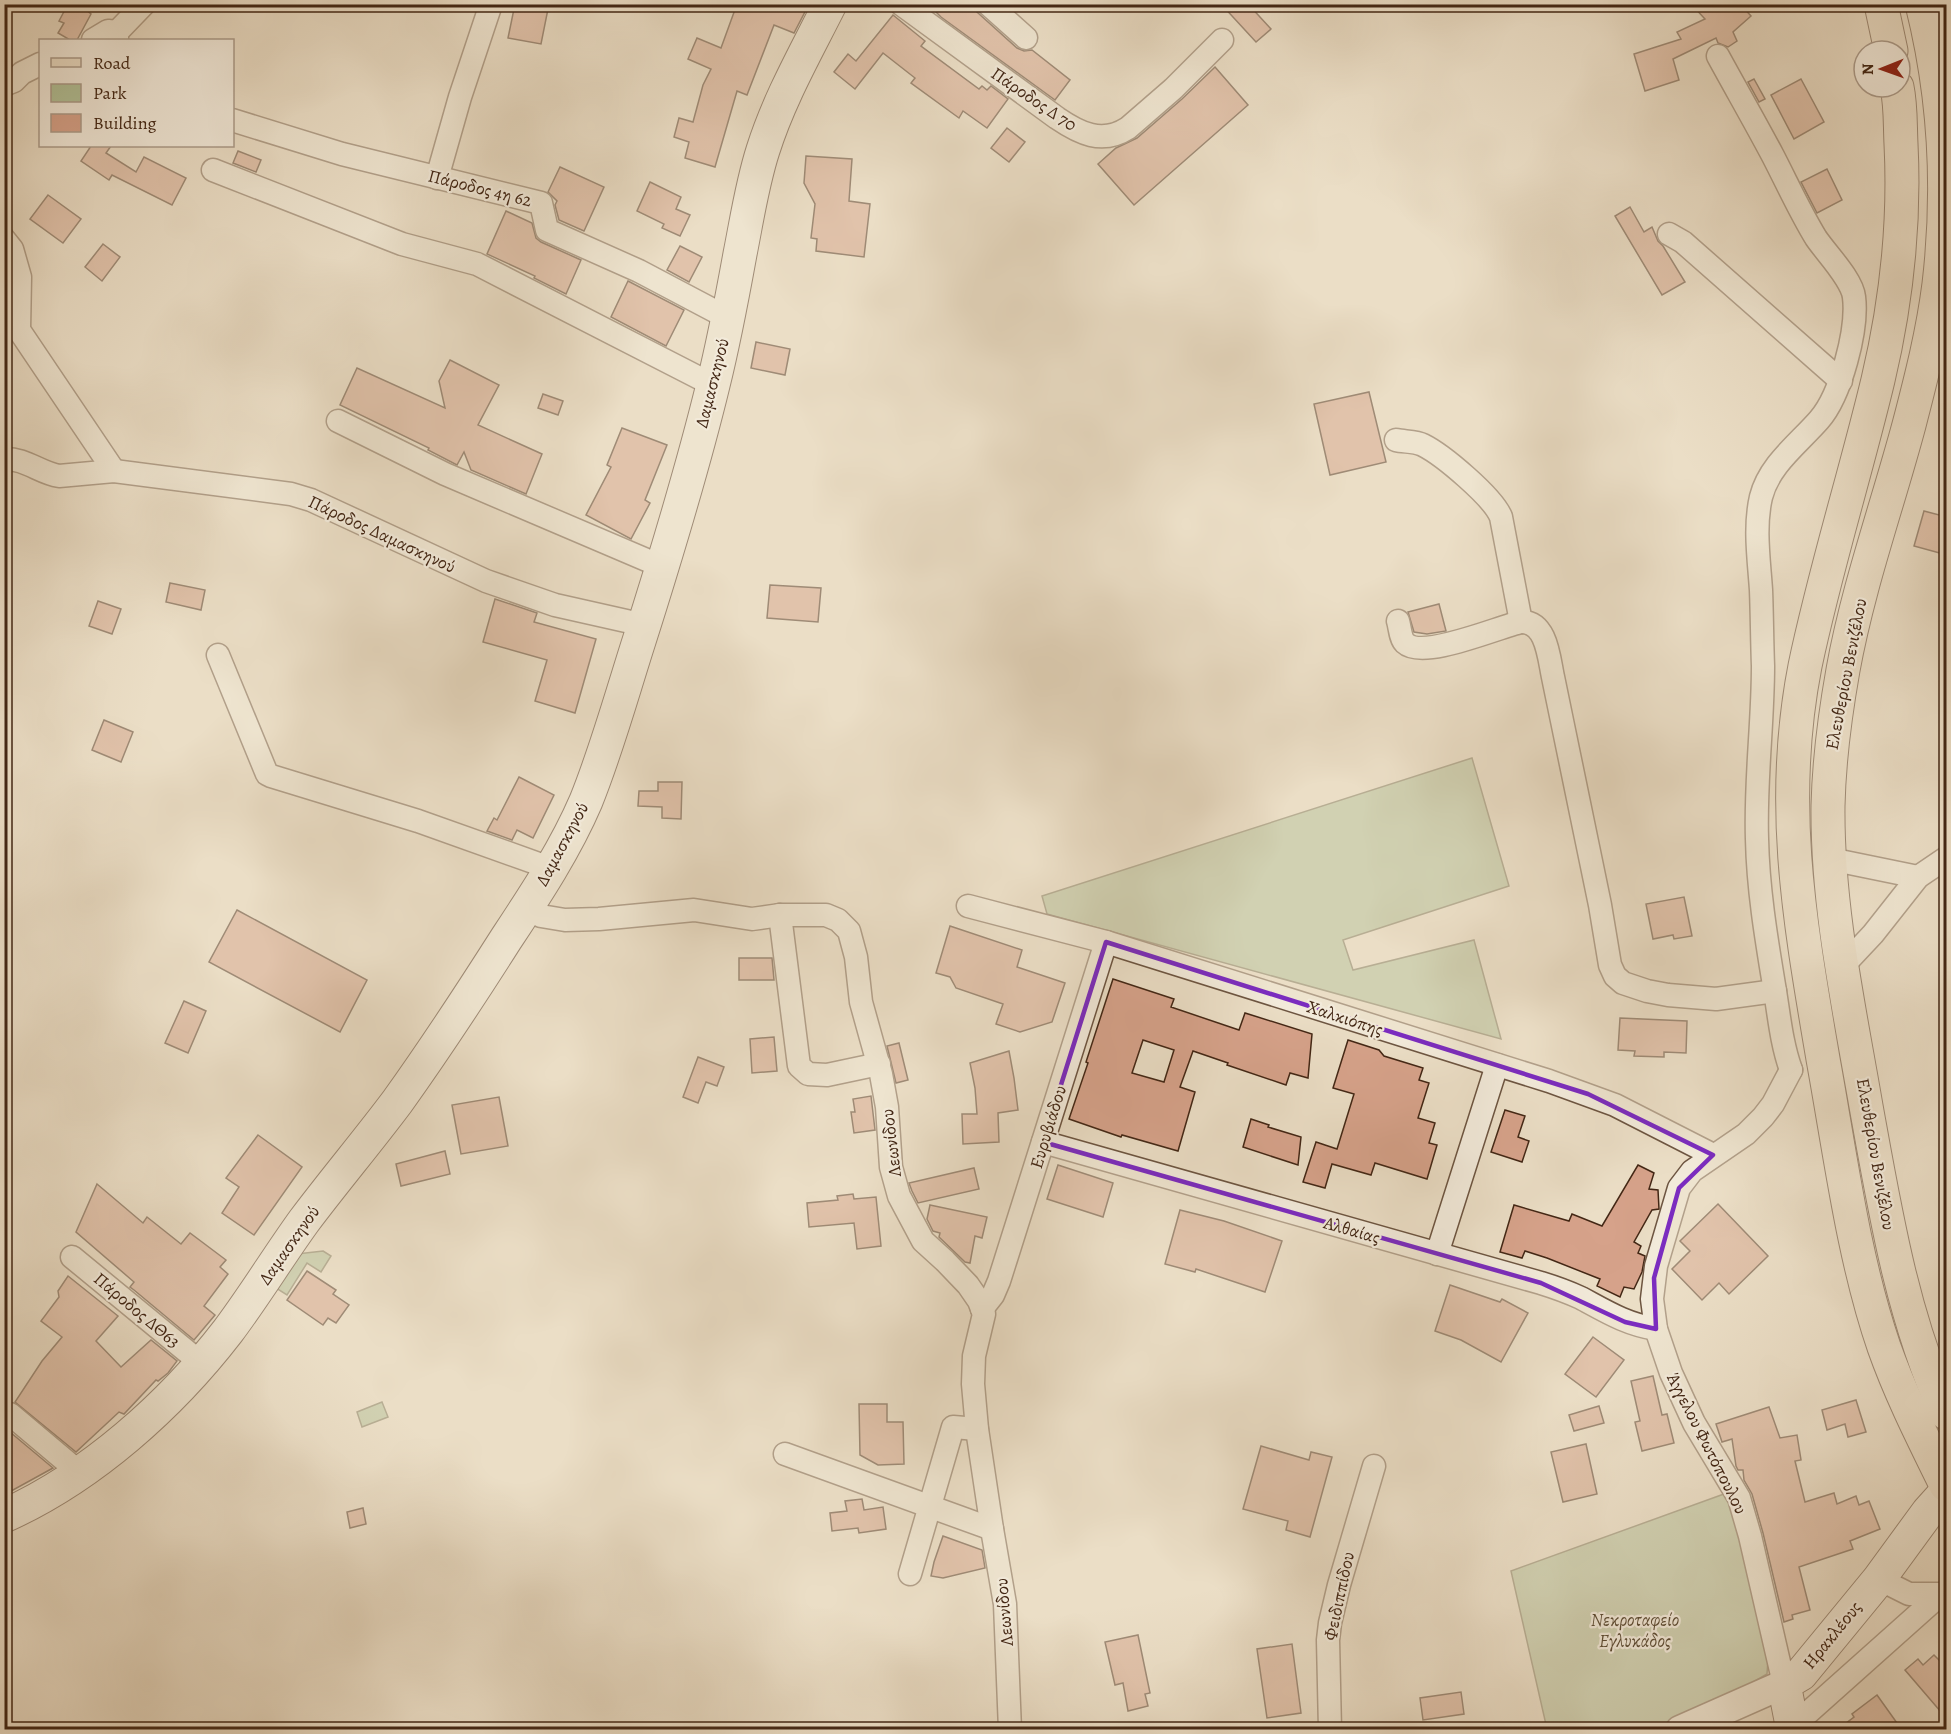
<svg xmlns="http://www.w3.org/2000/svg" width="1951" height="1734" font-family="Alegreya,serif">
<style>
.green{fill:#b2c299;stroke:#7a7457;stroke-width:1.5}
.building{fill:#d6a28a;stroke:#432715;stroke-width:1.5;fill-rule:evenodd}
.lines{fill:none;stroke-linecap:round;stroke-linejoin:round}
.minor-casing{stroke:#6d5541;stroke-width:25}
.tertiary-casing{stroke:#6d5541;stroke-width:31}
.secondary-casing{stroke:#432715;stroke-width:35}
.primary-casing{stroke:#432715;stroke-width:35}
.minor{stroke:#f2eada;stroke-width:22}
.tertiary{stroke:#f2eada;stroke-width:28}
.secondary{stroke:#f2eada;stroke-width:33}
.primary{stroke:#ebdec6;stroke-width:33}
.marked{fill:none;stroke:#7b2cbf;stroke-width:4.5;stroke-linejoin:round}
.labels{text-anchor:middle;stroke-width:4.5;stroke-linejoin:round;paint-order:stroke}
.street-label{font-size:18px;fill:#432715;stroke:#f2eada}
.park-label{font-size:18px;font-style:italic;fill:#5f4e36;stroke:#f2eada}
</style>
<rect width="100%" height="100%" fill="#ebdec6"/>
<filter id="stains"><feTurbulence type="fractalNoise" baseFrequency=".00333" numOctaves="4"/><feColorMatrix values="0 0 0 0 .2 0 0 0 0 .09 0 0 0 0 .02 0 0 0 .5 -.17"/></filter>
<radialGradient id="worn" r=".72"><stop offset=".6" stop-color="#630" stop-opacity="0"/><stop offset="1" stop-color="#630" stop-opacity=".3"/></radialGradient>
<g class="green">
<path d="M 1472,758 L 1509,886 L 1343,940 L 1353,970 L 1474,940 L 1501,1039 L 1047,914 L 1042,896 Z"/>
<path d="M 323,1251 L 331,1256 L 321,1272 L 307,1263 L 287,1295 L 276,1288 L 297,1254 Z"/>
<path d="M 382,1402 L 388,1417 L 362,1427 L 357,1412 Z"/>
<path d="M 1724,1494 L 1738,1521 L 1768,1659 L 1767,1674 L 1721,1701 L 1652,1729 L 1547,1729 L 1511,1571 Z"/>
</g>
<g class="building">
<path d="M 68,4 L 79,4 L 91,14 L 77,40 L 70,40 L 58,33 L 64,23 L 59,21 Z"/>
<path d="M 515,4 L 549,4 L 541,44 L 508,38 Z"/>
<path d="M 737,4 L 809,4 L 794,33 L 774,25 L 747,95 L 737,91 L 715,167 L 685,158 L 689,142 L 674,137 L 679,118 L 693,122 L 703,85 L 711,69 L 688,59 L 697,38 L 721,48 Z"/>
<path d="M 928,4 L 968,4 L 1017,48 L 1024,51 L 1032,50 L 1070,80 L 1055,100 L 941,17 Z"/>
<path d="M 1221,4 L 1248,4 L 1271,29 L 1256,42 Z"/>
<path d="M 1691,4 L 1740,4 L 1751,16 L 1733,32 L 1737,41 L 1728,47 L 1718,43 L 1716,38 L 1673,59 L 1679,80 L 1645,91 L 1634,54 L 1681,39 L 1677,32 L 1705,19 Z"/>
<path d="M 893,15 L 925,41 L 921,46 L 979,89 L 982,86 L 987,90 L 991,86 L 1008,99 L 987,128 L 963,111 L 959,118 L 911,83 L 915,78 L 883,53 L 855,89 L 834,72 L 848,54 L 856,61 Z"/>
<path d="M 1215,67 L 1248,105 L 1134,205 L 1098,164 L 1116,148 L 1137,138 L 1182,99 Z"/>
<path d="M 1754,79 L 1765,99 L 1759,102 L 1748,82 Z"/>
<path d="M 1801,79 L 1824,122 L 1794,139 L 1771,95 Z"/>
<path d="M 1007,128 L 1025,142 L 1009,162 L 991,148 Z"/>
<path d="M 91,146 L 111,146 L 106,153 L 136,172 L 144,157 L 186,178 L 172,205 L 112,175 L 109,180 L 81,161 Z"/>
<path d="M 238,151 L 261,160 L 256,172 L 233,163 Z"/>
<path d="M 806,156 L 852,159 L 849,201 L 870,204 L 864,257 L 816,251 L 817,239 L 811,238 L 815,204 L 804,183 Z"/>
<path d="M 560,167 L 604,187 L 584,231 L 559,220 L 555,205 L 557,201 L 548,192 Z"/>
<path d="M 1827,169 L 1842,200 L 1817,213 L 1801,182 Z"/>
<path d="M 650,182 L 681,197 L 676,209 L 690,215 L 680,236 L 662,228 L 664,224 L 637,211 Z"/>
<path d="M 48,195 L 81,219 L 63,243 L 30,219 Z"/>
<path d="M 1630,207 L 1644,232 L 1652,227 L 1658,241 L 1663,246 L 1685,282 L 1662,295 L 1615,216 Z"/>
<path d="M 506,211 L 532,223 L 536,238 L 541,242 L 581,260 L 566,294 L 534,278 L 535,276 L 487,254 Z"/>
<path d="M 103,244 L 120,257 L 102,281 L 85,267 Z"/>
<path d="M 680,246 L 702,257 L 689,282 L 667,270 Z"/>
<path d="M 628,281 L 684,310 L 666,346 L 611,317 Z"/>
<path d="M 756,342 L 790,349 L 785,375 L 751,368 Z"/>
<path d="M 450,360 L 499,385 L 478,425 L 542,454 L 526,494 L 471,470 L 464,452 L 457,465 L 428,450 L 429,448 L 340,405 L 357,368 L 445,408 L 439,381 Z"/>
<path d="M 1369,392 L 1386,462 L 1330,475 L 1314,404 Z"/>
<path d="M 543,394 L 563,401 L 558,415 L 538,408 Z"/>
<path d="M 622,428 L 667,445 L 645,500 L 650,503 L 631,539 L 586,515 L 611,467 L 607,465 Z"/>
<path d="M 1924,511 L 1947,517 L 1947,555 L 1914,546 Z"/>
<path d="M 170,583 L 205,590 L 201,610 L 166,602 Z"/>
<path d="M 770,585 L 821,588 L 818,622 L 767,618 Z"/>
<path d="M 495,599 L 537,613 L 534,622 L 596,639 L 575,713 L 535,701 L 547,660 L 483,642 Z"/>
<path d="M 98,601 L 121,609 L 112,634 L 89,626 Z"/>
<path d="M 1439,604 L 1446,631 L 1427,634 L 1414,632 L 1408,612 Z"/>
<path d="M 104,720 L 133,732 L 121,762 L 92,750 Z"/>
<path d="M 519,777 L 554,795 L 533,838 L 517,830 L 512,840 L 487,831 L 494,818 L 497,820 Z"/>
<path d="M 658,782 L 682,782 L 681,819 L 662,818 L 662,807 L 638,806 L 639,791 L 658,791 Z"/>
<path d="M 1684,897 L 1692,936 L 1674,939 L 1673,935 L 1653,939 L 1646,904 Z"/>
<path d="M 237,910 L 367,980 L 340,1032 L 209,962 Z"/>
<path d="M 950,926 L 1022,950 L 1017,967 L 1065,983 L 1052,1022 L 1020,1032 L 996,1024 L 1003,1004 L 956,988 L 950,977 L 936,973 Z"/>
<path d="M 739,958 L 772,958 L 774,980 L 739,980 Z"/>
<path d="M 1113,979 L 1174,999 L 1171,1007 L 1239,1030 L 1245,1013 L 1312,1034 L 1308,1078 L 1290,1073 L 1286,1085 L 1227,1065 L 1228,1063 L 1193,1051 L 1180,1087 L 1195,1092 L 1178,1151 L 1122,1135 L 1121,1137 L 1069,1119 L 1088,1063 L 1086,1062 ZM 1143,1040 L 1174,1050 L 1164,1082 L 1132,1073 Z"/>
<path d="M 184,1001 L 206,1011 L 188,1053 L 165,1043 Z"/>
<path d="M 1620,1018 L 1687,1021 L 1686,1053 L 1664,1052 L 1664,1057 L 1634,1056 L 1635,1051 L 1618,1050 Z"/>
<path d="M 774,1037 L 777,1071 L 752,1073 L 750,1039 Z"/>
<path d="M 1348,1040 L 1379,1050 L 1384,1056 L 1423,1068 L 1419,1080 L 1429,1083 L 1418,1118 L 1435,1123 L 1429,1143 L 1437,1145 L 1427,1179 L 1375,1163 L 1371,1175 L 1332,1164 L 1325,1188 L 1303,1182 L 1316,1142 L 1337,1149 L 1354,1094 L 1333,1088 Z"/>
<path d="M 899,1043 L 908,1080 L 896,1083 L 887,1046 Z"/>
<path d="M 1009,1051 L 1014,1078 L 1018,1110 L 998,1113 L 999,1142 L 963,1144 L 962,1114 L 977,1114 L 975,1088 L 970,1063 Z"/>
<path d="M 698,1057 L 724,1067 L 717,1086 L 706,1082 L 698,1103 L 683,1097 Z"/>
<path d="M 871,1096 L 875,1130 L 854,1133 L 851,1112 L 855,1112 L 853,1099 Z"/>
<path d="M 499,1097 L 508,1146 L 461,1154 L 452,1105 Z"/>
<path d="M 1505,1110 L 1525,1116 L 1518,1137 L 1529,1141 L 1522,1162 L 1491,1152 Z"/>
<path d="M 1251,1119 L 1269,1125 L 1268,1127 L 1301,1137 L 1298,1165 L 1243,1147 Z"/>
<path d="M 258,1135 L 302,1167 L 254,1235 L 222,1213 L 239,1187 L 226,1178 Z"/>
<path d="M 445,1151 L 450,1174 L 401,1186 L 396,1164 Z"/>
<path d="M 1058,1165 L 1113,1183 L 1103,1217 L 1047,1199 Z"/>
<path d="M 1638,1165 L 1654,1173 L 1649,1189 L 1658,1190 L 1659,1209 L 1652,1210 L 1634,1242 L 1641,1246 L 1638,1253 L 1645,1256 L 1642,1272 L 1634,1289 L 1624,1287 L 1620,1297 L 1597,1286 L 1600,1279 L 1547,1258 L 1525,1251 L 1522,1258 L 1500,1252 L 1514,1205 L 1569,1221 L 1572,1214 L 1602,1226 Z"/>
<path d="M 974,1168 L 979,1189 L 918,1203 L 912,1191 L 909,1183 Z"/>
<path d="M 97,1184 L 143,1223 L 147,1217 L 181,1244 L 190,1233 L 226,1260 L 220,1267 L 228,1274 L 204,1306 L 215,1315 L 194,1340 L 134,1290 L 130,1287 L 134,1282 L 76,1232 Z"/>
<path d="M 853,1194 L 854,1199 L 876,1197 L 881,1246 L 857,1249 L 854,1223 L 809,1227 L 807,1203 L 838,1200 L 837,1196 Z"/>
<path d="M 1718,1204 L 1768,1256 L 1729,1294 L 1719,1283 L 1702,1300 L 1672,1269 L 1690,1251 L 1680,1241 Z"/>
<path d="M 930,1205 L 987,1217 L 982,1238 L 975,1236 L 970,1263 L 965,1262 L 939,1237 L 940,1233 L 933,1231 L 927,1219 Z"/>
<path d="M 1180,1210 L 1224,1221 L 1282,1241 L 1265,1292 L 1196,1269 L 1195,1272 L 1165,1264 Z"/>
<path d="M 307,1271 L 336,1290 L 333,1294 L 349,1305 L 336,1323 L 328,1318 L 323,1325 L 287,1300 Z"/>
<path d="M 68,1276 L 118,1316 L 96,1341 L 121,1367 L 151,1340 L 177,1361 L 168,1373 L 158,1381 L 156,1380 L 124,1414 L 119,1412 L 76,1452 L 15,1402 L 42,1361 L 62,1337 L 41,1321 L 59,1297 L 58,1291 Z"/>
<path d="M 1450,1285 L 1500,1302 L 1502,1299 L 1528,1313 L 1501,1362 L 1461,1340 L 1435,1331 Z"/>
<path d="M 1593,1337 L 1624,1360 L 1596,1397 L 1565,1374 Z"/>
<path d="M 1653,1376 L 1662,1415 L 1667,1414 L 1674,1443 L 1642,1451 L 1635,1422 L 1640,1421 L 1631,1381 Z"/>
<path d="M 1856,1400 L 1866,1432 L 1848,1437 L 1845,1424 L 1827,1430 L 1822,1410 Z"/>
<path d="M 859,1404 L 887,1404 L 887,1422 L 903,1422 L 904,1464 L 878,1465 L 860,1455 Z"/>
<path d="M 1599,1406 L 1604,1423 L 1574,1431 L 1569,1415 Z"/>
<path d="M 1769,1407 L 1780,1438 L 1797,1435 L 1801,1460 L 1795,1461 L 1805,1502 L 1834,1493 L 1837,1504 L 1856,1496 L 1859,1505 L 1869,1501 L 1880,1529 L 1850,1541 L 1853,1549 L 1799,1567 L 1810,1610 L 1792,1615 L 1793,1619 L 1784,1622 L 1763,1533 L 1752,1494 L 1744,1480 L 1743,1470 L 1738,1470 L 1736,1466 L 1732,1439 L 1722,1442 L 1716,1424 Z"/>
<path d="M 4,1427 L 53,1468 L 4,1495 Z"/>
<path d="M 1586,1444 L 1597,1494 L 1563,1502 L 1551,1452 Z"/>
<path d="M 1261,1446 L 1309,1460 L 1311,1452 L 1332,1457 L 1310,1537 L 1286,1530 L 1288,1521 L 1243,1509 Z"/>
<path d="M 862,1499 L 864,1510 L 883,1507 L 886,1529 L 859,1533 L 858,1528 L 832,1531 L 830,1513 L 847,1511 L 845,1501 Z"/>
<path d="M 363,1508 L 366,1524 L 350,1528 L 347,1512 Z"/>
<path d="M 943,1536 L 982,1550 L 985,1568 L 943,1578 L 931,1576 L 934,1562 Z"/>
<path d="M 1138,1635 L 1150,1693 L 1145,1694 L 1148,1706 L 1128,1711 L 1123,1683 L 1115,1685 L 1105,1642 Z"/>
<path d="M 1292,1644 L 1301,1713 L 1267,1718 L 1257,1649 Z"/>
<path d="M 1947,1653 L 1947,1719 L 1905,1670 L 1918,1659 L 1923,1665 L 1934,1655 L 1939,1660 Z"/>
<path d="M 1461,1692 L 1464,1714 L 1423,1720 L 1420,1698 Z"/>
<path d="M 1877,1695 L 1902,1730 L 1837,1730 L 1854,1717 L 1852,1714 Z"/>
</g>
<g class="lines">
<g class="minor-casing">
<g id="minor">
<path d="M 901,4 L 1057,118 C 1079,133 1102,145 1128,128 L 1173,89 L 1222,40"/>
<path d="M 988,4 L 1026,38"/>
<path d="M 93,40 L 108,31 L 117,32"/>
<path d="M 117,40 L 117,32 L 144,4"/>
<path d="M 1718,56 C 1736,89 1755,122 1773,156 C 1787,183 1800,212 1816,238 C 1826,253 1852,279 1854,297 C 1858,329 1841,395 1819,420 C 1798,444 1769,465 1761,497 C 1754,527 1759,560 1761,590 C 1762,615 1762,640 1763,666 C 1763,724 1755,781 1757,839 C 1758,888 1766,937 1774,985 C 1779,1014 1781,1042 1791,1070"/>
<path d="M 4,85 L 14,81 L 22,73 L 40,64"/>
<path d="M 232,120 L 342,154 L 541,203 L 547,230 L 639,271 L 728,318"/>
<path d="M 213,170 L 402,244 L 477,264 L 713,385"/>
<path d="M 437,178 L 460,97 L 491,4"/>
<path d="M 1669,234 L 1683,242 L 1841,381"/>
<path d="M 4,239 L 12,249 L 20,277 L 19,330 L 114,471"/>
<path d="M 338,421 L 445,474 L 663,567"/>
<path d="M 1396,440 C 1404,442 1415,441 1423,445 C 1443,455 1493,497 1501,517 L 1521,622"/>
<path d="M 4,459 C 25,458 40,473 59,476 L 114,471 L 291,494 L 311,500 L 486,581 L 555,605 L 644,625"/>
<path d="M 1398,621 C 1400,627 1400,638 1405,643 C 1423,660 1498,627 1521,622 C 1547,621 1549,659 1553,677 L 1600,905 L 1610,965 L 1615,976 L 1623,983 L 1647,991 L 1668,995 L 1716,999 L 1775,991"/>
<path d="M 218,655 L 267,774 L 271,776 L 418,821 L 550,868"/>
<path d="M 1830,859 L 1918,877"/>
<path d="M 968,906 L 1106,942 L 1549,1081 L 1615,1105 L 1713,1155"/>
<path d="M 525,909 L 541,916 L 565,920 L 599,919 L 694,910 L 752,919 L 780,915 L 826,915 L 838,920 L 849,931 L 856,957 L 861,1002 L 881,1074 L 887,1107 L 891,1167 L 899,1196 L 923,1241 L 945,1261 L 968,1285 L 979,1301 L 984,1314 L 974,1356 L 973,1384 L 977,1429 L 992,1529 L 1005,1604 L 1010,1730"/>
<path d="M 780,915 L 799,1066 L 808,1074 L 827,1075 L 879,1064"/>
<path d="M 1842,967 L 1873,934 L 1918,877 L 1946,858"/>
<path d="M 1043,1142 L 1541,1283 C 1554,1287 1568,1292 1581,1298 C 1607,1312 1626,1324 1656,1329"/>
<path d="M 1437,1254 L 1497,1065"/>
<path d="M 72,1257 L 201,1363"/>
<path d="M 982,1309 L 993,1295 L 999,1281 L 1106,942"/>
<path d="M 10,1414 L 80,1473"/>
<path d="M 785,1454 L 992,1529"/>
<path d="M 910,1574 L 953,1427 L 977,1429"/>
<path d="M 1879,1579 L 1909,1594 L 1946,1594"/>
<path d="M 1784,1684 L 1750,1536 L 1739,1498 L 1694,1423 L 1671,1373 L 1656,1329 L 1652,1299 L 1656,1266 L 1679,1188 L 1692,1171 L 1746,1134 L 1763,1117 L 1773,1104 L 1791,1070"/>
<path d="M 1792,1727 L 1941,1594"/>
<path d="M 1330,1730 L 1328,1640 L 1330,1623 L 1339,1585 L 1374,1466"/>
</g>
</g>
<g class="tertiary-casing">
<path id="tertiary" d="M 1680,1730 L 1784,1684"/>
</g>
<g class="secondary-casing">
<g id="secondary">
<path d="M 4,1516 C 91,1477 171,1405 228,1331 C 255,1295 278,1257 304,1221 C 334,1181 367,1142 397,1102 C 435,1049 471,994 506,939 C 535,895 565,850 586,801 C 607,749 622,694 639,641 C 666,556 692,471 713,385 C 724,341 732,298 740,254 C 747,219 752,184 763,150 C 779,99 806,52 830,4"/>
<path d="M 1793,1730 L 1784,1684 L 1801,1674 L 1879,1579 L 1928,1512 L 1946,1492"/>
</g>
</g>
<g class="primary-casing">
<g id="primary">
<path d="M 1881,4 L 1891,51"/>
<path d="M 1922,4 C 1945,96 1950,190 1939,284 C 1933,332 1921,379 1909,425 C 1887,507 1858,587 1843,670 C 1835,715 1829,760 1828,806 C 1827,907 1849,1007 1866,1106 C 1885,1211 1902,1316 1946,1413"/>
<path d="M 1897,87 C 1901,106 1900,125 1901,144 C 1905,223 1896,304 1878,380 C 1855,476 1825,570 1805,666 C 1778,804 1800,923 1823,1059 C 1840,1152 1853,1257 1884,1347 C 1901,1395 1924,1440 1946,1485"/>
</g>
</g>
<use href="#minor" class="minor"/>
<use href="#tertiary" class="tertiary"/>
<use href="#secondary" class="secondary"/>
<use href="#primary" class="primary"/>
</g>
<path d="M0 0H1951V1734H0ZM 1106,942 L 1588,1094 L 1713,1155 L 1679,1188 L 1654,1278 L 1656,1329 L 1625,1322 L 1541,1283 L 1043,1142 Z" fill="#ebdec6" fill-opacity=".55" fill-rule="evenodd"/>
<path class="marked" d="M 1106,942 L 1588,1094 L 1713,1155 L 1679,1188 L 1654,1278 L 1656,1329 L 1625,1322 L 1541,1283 L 1043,1142 Z"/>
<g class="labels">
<g class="street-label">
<text transform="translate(1034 99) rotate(34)" y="6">Πάροδος Δ 70</text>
<text transform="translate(480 188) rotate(14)" y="6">Πάροδος 4η 62</text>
<text transform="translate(712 383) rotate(-76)" y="6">Δαμασκηνού</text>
<text transform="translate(382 534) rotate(25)" y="6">Πάροδος Δαμασκηνού</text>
<text transform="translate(1846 674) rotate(-79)" y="6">Ελευθερίου Βενιζέλου</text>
<text transform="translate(562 844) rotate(-62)" y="6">Δαμασκηνού</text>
<text transform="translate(1345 1018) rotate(18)" y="6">Χαλκιόπης</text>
<text transform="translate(1048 1127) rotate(-73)" y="6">Ευρυβιάδου</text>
<text transform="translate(891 1143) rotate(-97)" y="6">Λεωνίδου</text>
<text transform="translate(1876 1154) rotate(80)" y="6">Ελευθερίου Βενιζέλου</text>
<text transform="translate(1352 1230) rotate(16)" y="6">Αλθαίας</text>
<text transform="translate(289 1245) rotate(-55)" y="6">Δαμασκηνού</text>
<text transform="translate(137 1310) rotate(40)" y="6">Πάροδος ΔΘ63</text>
<text transform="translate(1707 1443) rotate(63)" y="6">Άγγελου Φωτόπουλου</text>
<text transform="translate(1339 1596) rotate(-78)" y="6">Φειδιππίδου</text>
<text transform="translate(1004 1612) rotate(-95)" y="6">Λεωνίδου</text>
<text transform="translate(1832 1635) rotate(-51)" y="6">Ηρακλέους</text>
</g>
<g class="park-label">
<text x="1635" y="1626">Νεκροταφείο<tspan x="1635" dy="21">Εγλυκάδος</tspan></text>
</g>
</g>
<rect width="1951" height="1734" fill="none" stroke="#ebdec6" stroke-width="24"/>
<rect x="6" y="6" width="1939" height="1722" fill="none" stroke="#432715" stroke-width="3"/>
<rect x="12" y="12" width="1927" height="1710" fill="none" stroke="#432715" stroke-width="1.5"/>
<rect x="39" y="39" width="195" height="108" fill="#f2eada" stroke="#ac9c8b" stroke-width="1.5"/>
<rect x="51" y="58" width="30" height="9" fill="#ebdec6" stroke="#ac9c8b" stroke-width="1.5"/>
<text x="93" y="69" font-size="18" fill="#432715">Road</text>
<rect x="51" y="84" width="30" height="18" fill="#b2c299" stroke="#ac9c8b" stroke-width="1.5"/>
<text x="93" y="99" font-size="18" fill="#432715">Park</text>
<rect x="51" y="114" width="30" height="18" fill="#d6a28a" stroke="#ac9c8b" stroke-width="1.5"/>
<text x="93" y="129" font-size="18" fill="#432715">Building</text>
<g transform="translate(1882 69) rotate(269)"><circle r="28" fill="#f2eada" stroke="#ac9c8b" stroke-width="1.5"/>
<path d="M0-4.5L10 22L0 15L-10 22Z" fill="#8f2418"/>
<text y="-9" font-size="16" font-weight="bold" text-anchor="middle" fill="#432715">N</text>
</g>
<rect width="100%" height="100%" filter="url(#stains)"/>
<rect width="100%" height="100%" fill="url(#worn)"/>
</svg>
